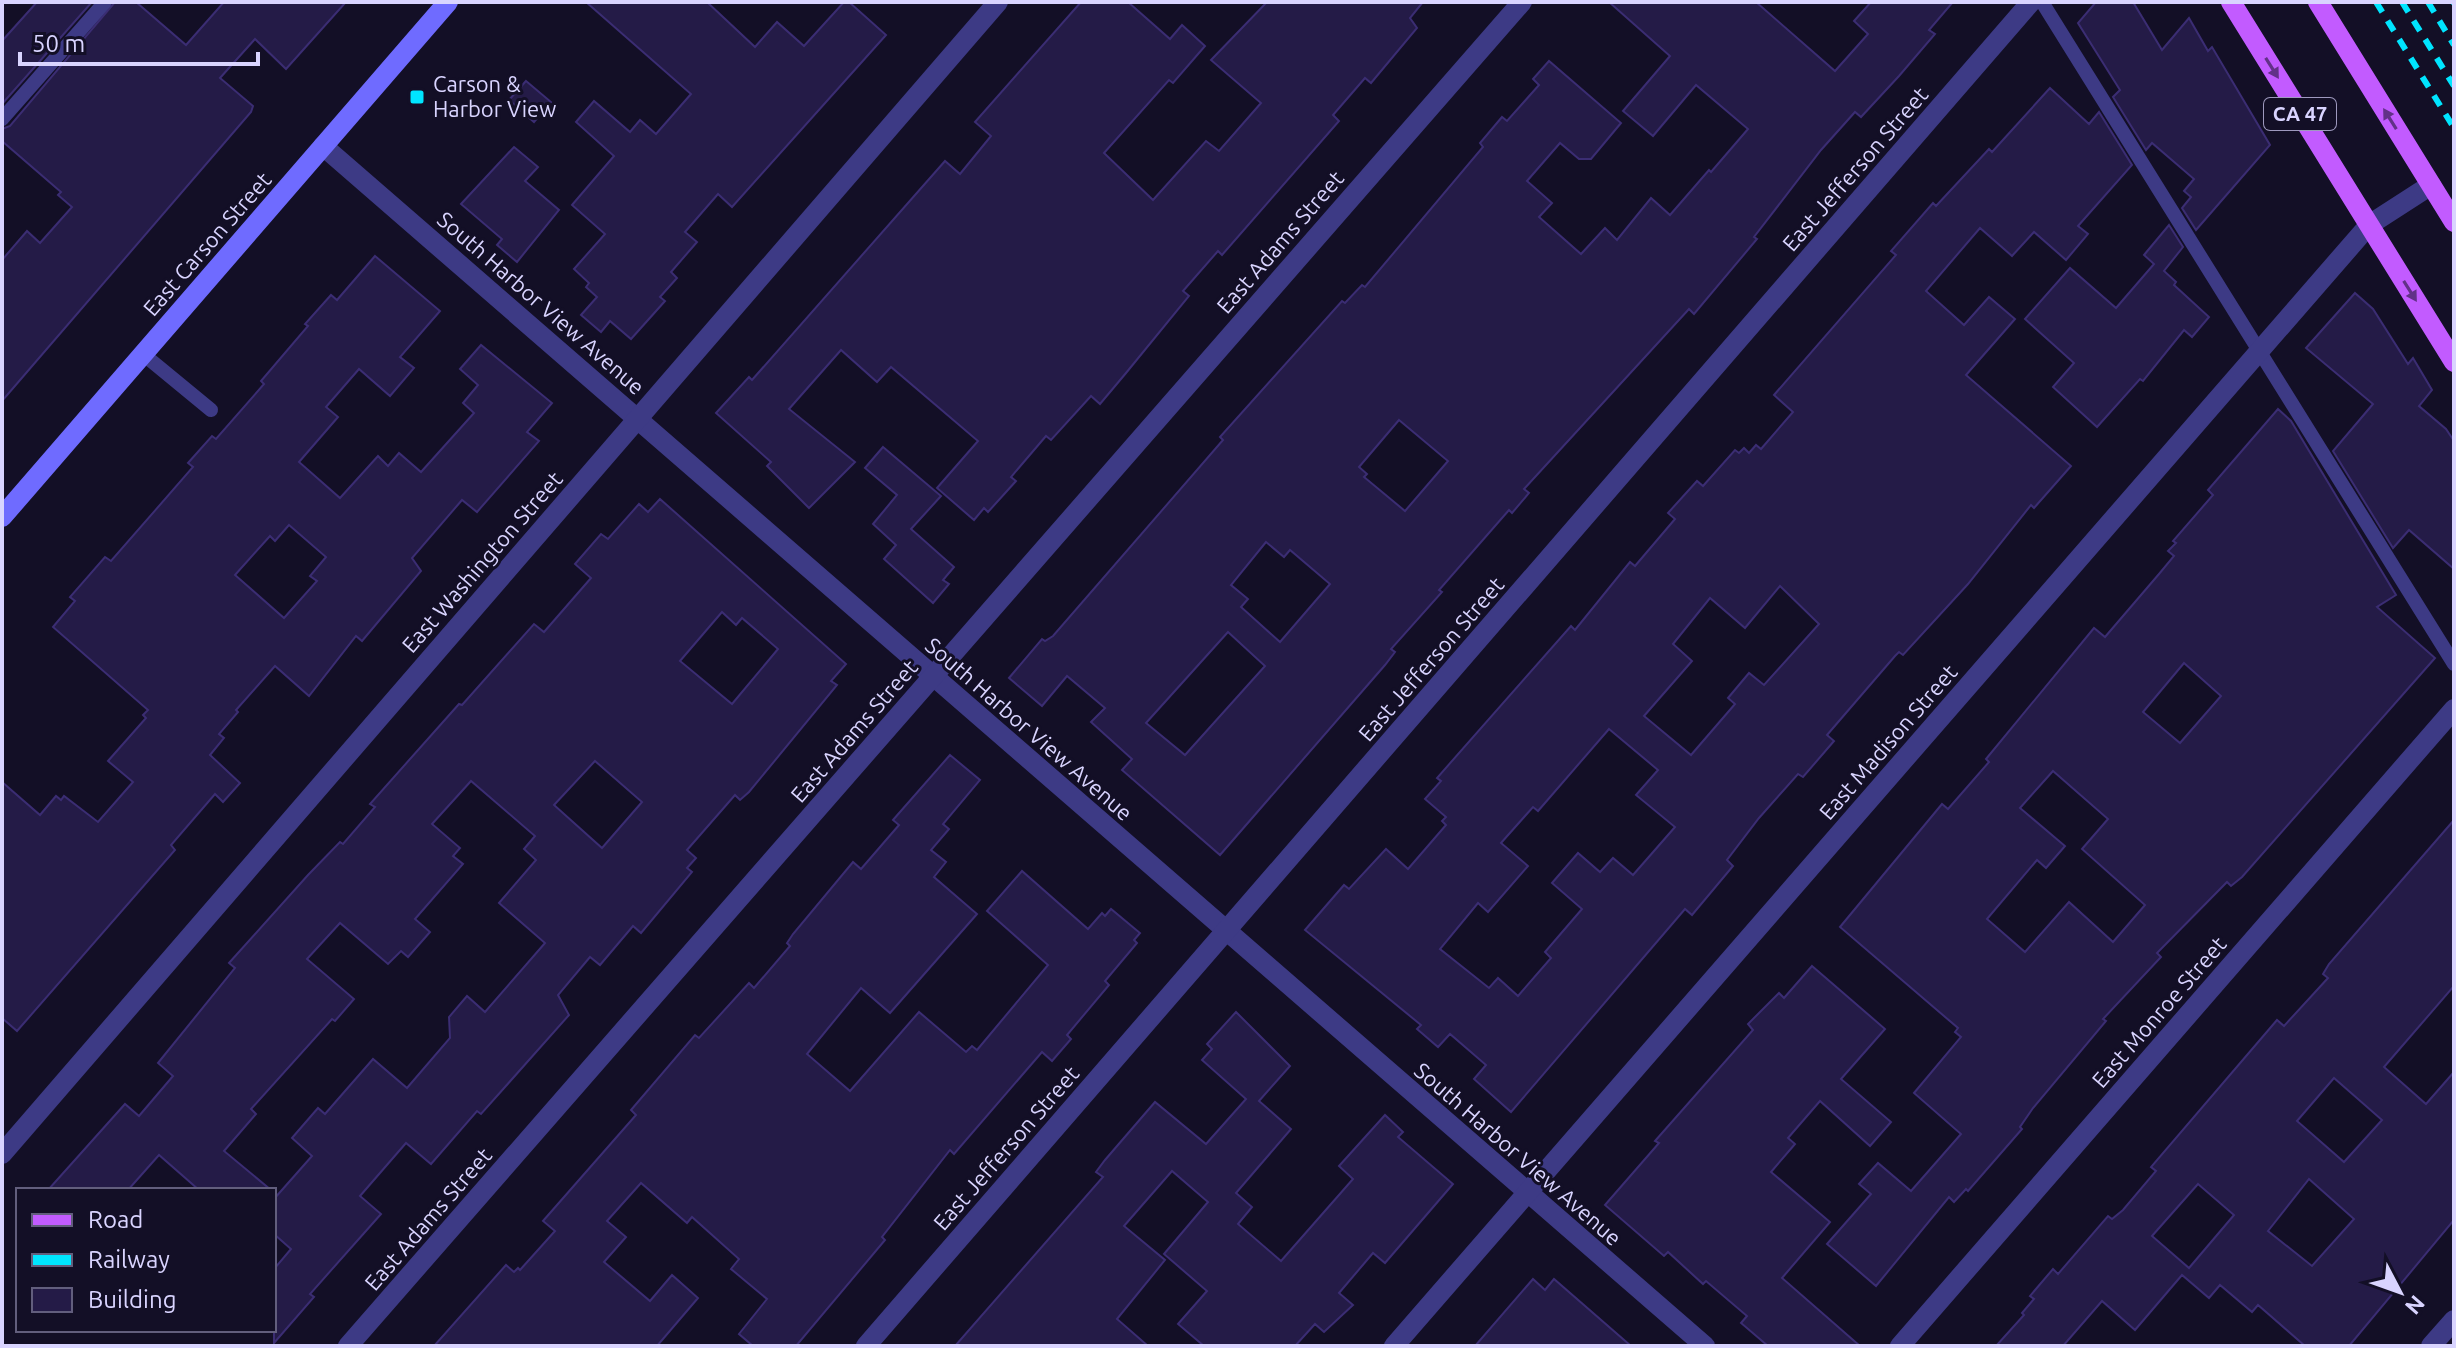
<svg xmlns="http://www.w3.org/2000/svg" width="2456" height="1348" font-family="Ubuntu,sans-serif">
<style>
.building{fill:#241b47;stroke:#3b2d73;stroke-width:2;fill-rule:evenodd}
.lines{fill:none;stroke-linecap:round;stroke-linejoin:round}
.service{stroke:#3d3a85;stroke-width:14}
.minor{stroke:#3d3a85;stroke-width:20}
.secondary{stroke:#6f6bff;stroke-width:20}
.primary{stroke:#c25bff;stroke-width:20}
.rail{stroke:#00e5ff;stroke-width:6;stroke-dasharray:12 10;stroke-linecap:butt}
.oneway{fill:#623188}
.poi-dot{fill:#00e5ff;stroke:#130f26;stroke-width:3}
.labels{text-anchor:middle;stroke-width:6;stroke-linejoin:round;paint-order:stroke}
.shield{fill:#130f26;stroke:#9e99be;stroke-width:2}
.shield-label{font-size:20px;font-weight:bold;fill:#d9d4ff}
.poi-label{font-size:22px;fill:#d9d4ff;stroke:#130f26;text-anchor:start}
.street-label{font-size:22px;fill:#d9d4ff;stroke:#130f26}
</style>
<rect width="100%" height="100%" fill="#130f26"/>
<g class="building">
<path d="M 37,2 L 92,2 L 2,104 L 2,41 Z"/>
<path d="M 115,2 L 136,2 L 186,45 L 224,2 L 346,2 L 286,69 L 255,39 L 220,78 L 253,106 L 251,112 L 2,401 L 2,260 L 27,231 L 40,243 L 72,207 L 58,195 L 61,192 L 2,141 L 2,129 L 10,126 Z"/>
<path d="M 586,2 L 707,2 L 755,47 L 777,22 L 804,46 L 844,2 L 849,2 L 886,35 L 732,207 L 718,194 L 685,232 L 697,242 L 671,272 L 677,278 L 660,297 L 665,301 L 631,339 L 610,321 L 601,332 L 581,315 L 597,297 L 586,287 L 589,283 L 574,269 L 605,234 L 572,205 L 614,156 L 576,122 L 594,101 L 630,132 L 640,120 L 656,134 L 691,94 Z"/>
<path d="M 1081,2 L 1128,2 L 1170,39 L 1182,25 L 1205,46 L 1173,83 L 1169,80 L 1104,153 L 1153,200 L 1206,141 L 1219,151 L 1261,103 L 1211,60 L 1267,2 L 1423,2 L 1410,18 L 1417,28 L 1371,83 L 1365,78 L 1333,115 L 1339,121 L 1222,255 L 1218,251 L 1183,291 L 1189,296 L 1126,373 L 1100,404 L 1091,396 L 1051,440 L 1046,436 L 1011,477 L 1016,481 L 988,512 L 984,508 L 974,520 L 937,488 L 978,441 L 891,367 L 877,382 L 841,350 L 789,409 L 855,462 L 809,508 L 767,466 L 771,462 L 716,413 L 749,377 L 752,380 L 945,161 L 960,174 L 991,136 L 975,122 Z"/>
<path d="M 1609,2 L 1756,2 L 1835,71 L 1868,34 L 1854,21 L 1871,2 L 1953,2 L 1929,30 L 1935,34 L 1899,76 L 1861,117 L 1855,112 L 1821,150 L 1754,237 L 1757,239 L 1694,314 L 1689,309 L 1524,489 L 1529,493 L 1512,513 L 1509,510 L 1439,590 L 1442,592 L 1391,649 L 1395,652 L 1385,665 L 1220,855 L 1122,770 L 1132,759 L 1091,722 L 1105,708 L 1067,676 L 1042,706 L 1009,678 L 1042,639 L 1045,641 L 1053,636 L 1223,440 L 1220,437 L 1342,301 L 1345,303 L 1362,285 L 1365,287 L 1483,147 L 1480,143 L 1502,117 L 1507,121 L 1539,85 L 1533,79 L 1549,61 L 1621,123 L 1591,159 L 1579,159 L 1560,143 L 1527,181 L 1552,203 L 1539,217 L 1581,254 L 1605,228 L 1617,240 L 1651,198 L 1670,215 L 1709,170 L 1711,172 L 1748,129 L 1696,85 L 1653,136 L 1623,111 L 1670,56 ZM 1399,420 L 1448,461 L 1405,511 L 1364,477 L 1367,474 L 1359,467 ZM 1266,542 L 1284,557 L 1290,550 L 1330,584 L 1280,642 L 1241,607 L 1248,599 L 1231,585 ZM 1228,632 L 1265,666 L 1185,755 L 1146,723 Z"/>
<path d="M 2096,2 L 2133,2 L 2162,50 L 2189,18 L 2208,51 L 2212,47 L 2270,145 L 2196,230 L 2182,208 L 2191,197 L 2184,191 L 2194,179 L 2152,143 L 2146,150 L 2113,97 L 2120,90 L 2078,23 Z"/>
<path d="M 526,81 L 551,102 L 534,122 L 509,100 Z"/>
<path d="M 2050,88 L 2089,124 L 2099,112 L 2132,165 L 2078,226 L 2088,234 L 2066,260 L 2034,232 L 2012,256 L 1980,228 L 1926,291 L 1964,325 L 1989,297 L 2015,319 L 1966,375 L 2071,466 L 2034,508 L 2031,505 L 1968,584 L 1903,655 L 1899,652 L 1895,656 L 1827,735 L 1834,741 L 1803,777 L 1798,774 L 1759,818 L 1727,860 L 1733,866 L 1692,915 L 1685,909 L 1511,1112 L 1474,1079 L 1486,1065 L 1450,1034 L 1438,1047 L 1417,1029 L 1421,1025 L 1305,930 L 1344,885 L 1349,889 L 1386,849 L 1408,869 L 1446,825 L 1442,821 L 1446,817 L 1425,799 L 1441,781 L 1437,778 L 1571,626 L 1575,630 L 1630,562 L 1635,566 L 1675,519 L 1668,513 L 1697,481 L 1703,486 L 1735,450 L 1739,453 L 1744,448 L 1749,453 L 1756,445 L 1761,449 L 1793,412 L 1774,395 L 1896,255 L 1891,251 L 1933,203 L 1936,206 L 1989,149 L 1992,152 ZM 1780,586 L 1819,624 L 1764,685 L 1749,673 L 1728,698 L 1735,704 L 1691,755 L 1644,716 L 1692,661 L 1673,644 L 1710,598 L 1745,628 ZM 1609,729 L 1658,770 L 1636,795 L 1675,827 L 1633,875 L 1613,858 L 1600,872 L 1578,853 L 1552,883 L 1582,909 L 1545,952 L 1551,958 L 1518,996 L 1498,978 L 1489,988 L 1440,949 L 1478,903 L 1488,912 L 1528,866 L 1501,843 L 1533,807 L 1538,811 Z"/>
<path d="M 514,147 L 538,167 L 525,181 L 559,210 L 517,262 L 497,245 L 502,239 L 461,204 Z"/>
<path d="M 2169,225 L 2183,247 L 2164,271 L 2176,282 L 2174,285 L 2209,317 L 2192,337 L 2184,330 L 2143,381 L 2140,379 L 2097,427 L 2053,387 L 2074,363 L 2025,319 L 2070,268 L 2116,308 L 2154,264 L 2144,255 Z"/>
<path d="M 375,256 L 440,311 L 400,357 L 414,368 L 390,396 L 359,369 L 326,407 L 338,417 L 299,462 L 340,498 L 378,456 L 388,466 L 399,453 L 421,472 L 474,413 L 463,403 L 478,385 L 460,369 L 481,345 L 552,403 L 527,432 L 539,441 L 477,512 L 462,500 L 412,558 L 421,571 L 362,641 L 356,636 L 309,696 L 275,666 L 236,710 L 238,712 L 219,734 L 224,738 L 210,755 L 240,783 L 223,802 L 215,794 L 171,845 L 175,850 L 17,1031 L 2,1018 L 2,782 L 40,815 L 56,796 L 61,800 L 64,796 L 98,822 L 133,782 L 108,761 L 146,718 L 143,715 L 148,710 L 53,627 L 75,601 L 70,597 L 105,557 L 111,561 L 193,467 L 188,463 L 212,436 L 216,439 L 264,384 L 261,381 L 308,326 L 305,324 L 331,295 L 337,300 ZM 289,525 L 326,557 L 310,576 L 317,581 L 284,618 L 235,575 L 270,536 L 275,541 Z"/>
<path d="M 2355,293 L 2373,309 L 2408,364 L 2413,358 L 2432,390 L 2419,406 L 2446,429 L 2454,441 L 2454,569 L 2409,530 L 2393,548 L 2333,451 L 2373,404 L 2306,348 Z"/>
<path d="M 2278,409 L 2291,421 L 2396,595 L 2377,607 L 2435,658 L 2242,877 L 2231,886 L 2227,882 L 2157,953 L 2161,957 L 2103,1019 L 2106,1021 L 2033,1108 L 2020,1127 L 2022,1129 L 1968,1191 L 1966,1189 L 1954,1202 L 1949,1197 L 1876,1286 L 1827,1244 L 1871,1194 L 1859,1184 L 1878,1163 L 1911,1191 L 1961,1134 L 1914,1093 L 1961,1037 L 1955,1032 L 1958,1028 L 1840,927 L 1942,804 L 1948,809 L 1989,762 L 1986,759 L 2094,628 L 2105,637 L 2159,574 L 2174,556 L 2168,551 L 2176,543 L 2173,541 L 2213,495 L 2208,490 ZM 2184,663 L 2221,696 L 2180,743 L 2143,712 ZM 2053,771 L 2108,819 L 2082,849 L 2145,905 L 2113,942 L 2069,902 L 2025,952 L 1987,919 L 2037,860 L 2046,868 L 2065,846 L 2020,808 Z"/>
<path d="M 883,447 L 941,496 L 911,529 L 954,567 L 943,580 L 949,584 L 933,603 L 884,559 L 896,545 L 873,524 L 897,495 L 865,468 Z"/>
<path d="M 660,499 L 846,664 L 831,681 L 837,685 L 749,792 L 740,800 L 735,795 L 687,850 L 696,858 L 687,868 L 692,872 L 641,933 L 633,926 L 600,965 L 590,957 L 558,995 L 569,1015 L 481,1114 L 477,1111 L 431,1164 L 406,1143 L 360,1196 L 381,1214 L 310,1294 L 314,1297 L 274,1343 L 274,1269 L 291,1249 L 274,1234 L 274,1199 L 312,1156 L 292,1138 L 318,1108 L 325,1114 L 373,1059 L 407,1088 L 450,1038 L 449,1017 L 467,996 L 485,1012 L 545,943 L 499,903 L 536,860 L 524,849 L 535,836 L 471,781 L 432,824 L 460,848 L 453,856 L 463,864 L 415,919 L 430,932 L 408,957 L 401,951 L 388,964 L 340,923 L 307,959 L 354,999 L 335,1021 L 332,1019 L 251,1109 L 256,1114 L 224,1151 L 271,1190 L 199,1190 L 159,1155 L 128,1190 L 48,1190 L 125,1104 L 139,1116 L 173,1076 L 158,1063 L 235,968 L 229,963 L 308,875 L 340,842 L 343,844 L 375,807 L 370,804 L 459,704 L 462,705 L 534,624 L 544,632 L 591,578 L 575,564 L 601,534 L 608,539 L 639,504 L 648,512 ZM 722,612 L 736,625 L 742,618 L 778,649 L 732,704 L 680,661 ZM 595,761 L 642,802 L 602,848 L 554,805 Z"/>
<path d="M 950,755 L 980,780 L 943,824 L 949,829 L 931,850 L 946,862 L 934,877 L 977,914 L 890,1013 L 861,988 L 807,1054 L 850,1091 L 919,1012 L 966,1052 L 972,1046 L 977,1050 L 1048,965 L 987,911 L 1022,871 L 1088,929 L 1102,913 L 1105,916 L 1111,909 L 1140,933 L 1134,940 L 1137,943 L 1105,981 L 1109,985 L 1067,1035 L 1071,1039 L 1052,1061 L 1042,1052 L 954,1154 L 950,1150 L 882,1237 L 885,1240 L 796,1346 L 753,1346 L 739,1334 L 767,1299 L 731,1269 L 739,1259 L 692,1217 L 687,1223 L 641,1183 L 607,1221 L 626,1237 L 604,1262 L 650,1301 L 672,1275 L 698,1298 L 657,1346 L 434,1346 L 506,1265 L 514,1272 L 518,1268 L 520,1270 L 555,1231 L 543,1221 L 636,1115 L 631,1110 L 695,1035 L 699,1038 L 749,983 L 754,988 L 790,946 L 787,943 L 793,934 L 853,862 L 861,869 L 899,825 L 893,820 Z"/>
<path d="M 2454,820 L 2454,986 L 2384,1067 L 2426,1104 L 2454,1072 L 2454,1220 L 2349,1346 L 2305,1346 L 2258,1305 L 2252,1312 L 2220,1285 L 2209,1298 L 2182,1275 L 2135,1330 L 2102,1301 L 2063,1346 L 1996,1346 L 2024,1315 L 2022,1313 L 2034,1299 L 2030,1296 L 2053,1269 L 2058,1274 L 2108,1216 L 2112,1219 L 2123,1210 L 2156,1171 L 2151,1167 L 2277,1020 L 2284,1026 L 2328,978 L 2323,974 L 2329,964 ZM 2334,1078 L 2382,1120 L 2344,1162 L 2297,1121 ZM 2309,1179 L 2354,1219 L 2312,1266 L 2268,1231 ZM 2198,1184 L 2234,1215 L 2189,1268 L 2152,1236 Z"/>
<path d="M 1812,966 L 1885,1029 L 1841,1079 L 1891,1122 L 1870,1146 L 1820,1101 L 1788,1138 L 1795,1144 L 1771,1172 L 1830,1222 L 1782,1278 L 1860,1346 L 1768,1346 L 1741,1323 L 1747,1316 L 1706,1281 L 1703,1284 L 1668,1252 L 1664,1256 L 1605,1205 L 1659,1143 L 1655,1141 L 1753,1030 L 1748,1024 L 1779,993 L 1784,998 Z"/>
<path d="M 1236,1012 L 1290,1066 L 1259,1101 L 1291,1129 L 1236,1193 L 1252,1207 L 1238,1224 L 1281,1261 L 1353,1179 L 1339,1166 L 1385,1115 L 1403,1132 L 1398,1137 L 1453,1184 L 1385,1263 L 1373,1253 L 1339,1293 L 1353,1305 L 1324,1332 L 1315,1324 L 1295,1346 L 1204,1346 L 1178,1324 L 1207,1291 L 1164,1254 L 1208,1202 L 1172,1171 L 1124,1226 L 1165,1260 L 1117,1319 L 1148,1346 L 955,1346 L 1103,1177 L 1096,1172 L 1105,1160 L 1155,1102 L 1206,1144 L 1246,1099 L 1202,1060 L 1212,1049 L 1207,1044 Z"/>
<path d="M 1533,1279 L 1545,1290 L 1554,1279 L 1631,1346 L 1475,1346 Z"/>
</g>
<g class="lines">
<g class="service">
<path d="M 2042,2 L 2454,664"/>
<path d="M 2,119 L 105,2"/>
<path d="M 143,354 L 211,410"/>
</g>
<g class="minor">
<path d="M 323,146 L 1705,1346"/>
<path d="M 2,1154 L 998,2"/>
<path d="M 348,1346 L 1522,2"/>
<path d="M 866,1346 L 2031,2"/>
<path d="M 1394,1346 L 2369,225 L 2431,185"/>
<path d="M 1900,1346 L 2454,709"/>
<path d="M 2431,1346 L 2454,1320"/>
</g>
<path class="secondary" d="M 2,517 L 448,2"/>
<g class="primary">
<path d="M 2231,2 L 2454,362"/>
<path d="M 2318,2 L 2454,222"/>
</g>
<g class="rail">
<path d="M 2376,2 L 2454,128"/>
<path d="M 2402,2 L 2454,86"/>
<path d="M 2428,2 L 2454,45"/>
<path d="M 2453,2 L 2454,3"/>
</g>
</g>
<defs><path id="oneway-solid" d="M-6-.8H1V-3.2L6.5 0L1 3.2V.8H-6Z" transform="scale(2)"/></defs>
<g class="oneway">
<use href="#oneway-solid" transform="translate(2272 68) rotate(58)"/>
<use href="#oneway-solid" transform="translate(2390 119) rotate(-122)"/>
<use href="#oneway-solid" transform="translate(2410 291) rotate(58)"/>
</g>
<rect class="poi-dot" x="409" y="89" width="16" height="16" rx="4"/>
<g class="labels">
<rect class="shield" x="2264" y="98" width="72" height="32" rx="6"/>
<g class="shield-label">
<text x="2300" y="121">CA 47</text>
</g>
<g class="poi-label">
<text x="433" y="92">Carson &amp;<tspan x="433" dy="25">Harbor View</tspan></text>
</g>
<g class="street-label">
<text transform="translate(1855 169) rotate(-49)" y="8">East Jefferson Street</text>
<text transform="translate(1280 242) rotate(-49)" y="8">East Adams Street</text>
<text transform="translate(207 244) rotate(-49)" y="8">East Carson Street</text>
<text transform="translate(541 303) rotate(41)" y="8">South Harbor View Avenue</text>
<text transform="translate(482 562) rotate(-49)" y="8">East Washington Street</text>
<text transform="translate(1431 659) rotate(-49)" y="8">East Jefferson Street</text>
<text transform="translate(1029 729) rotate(41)" y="8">South Harbor View Avenue</text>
<text transform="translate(854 731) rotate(-49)" y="8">East Adams Street</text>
<text transform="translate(1888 742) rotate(-49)" y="8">East Madison Street</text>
<text transform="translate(2159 1012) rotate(-49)" y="8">East Monroe Street</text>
<text transform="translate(1006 1148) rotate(-49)" y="8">East Jefferson Street</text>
<text transform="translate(1518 1154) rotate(41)" y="8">South Harbor View Avenue</text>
<text transform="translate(428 1219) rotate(-49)" y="8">East Adams Street</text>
</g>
</g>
<rect width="2456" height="1348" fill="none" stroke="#d9d4ff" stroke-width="8"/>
<rect x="16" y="1188" width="260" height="144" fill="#130f26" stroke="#625e7d" stroke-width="2"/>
<rect x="32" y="1214" width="40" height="12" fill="#c25bff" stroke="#625e7d" stroke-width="2"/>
<text x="88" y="1228" font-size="24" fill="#d9d4ff">Road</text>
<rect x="32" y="1254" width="40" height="12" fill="#00e5ff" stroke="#625e7d" stroke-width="2"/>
<text x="88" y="1268" font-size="24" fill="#d9d4ff">Railway</text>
<rect x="32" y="1288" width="40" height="24" fill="#241b47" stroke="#625e7d" stroke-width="2"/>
<text x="88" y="1308" font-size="24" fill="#d9d4ff">Building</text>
<g transform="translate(2400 1292) rotate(131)" stroke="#130f26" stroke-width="6" paint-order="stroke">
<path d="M0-6L14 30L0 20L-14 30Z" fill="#d9d4ff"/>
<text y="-12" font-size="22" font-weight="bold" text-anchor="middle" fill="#d9d4ff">N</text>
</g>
<path d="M20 52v12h238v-12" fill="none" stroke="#d9d4ff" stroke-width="4"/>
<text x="32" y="52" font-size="24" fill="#d9d4ff" stroke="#130f26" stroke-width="6" paint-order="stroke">50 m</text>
</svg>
